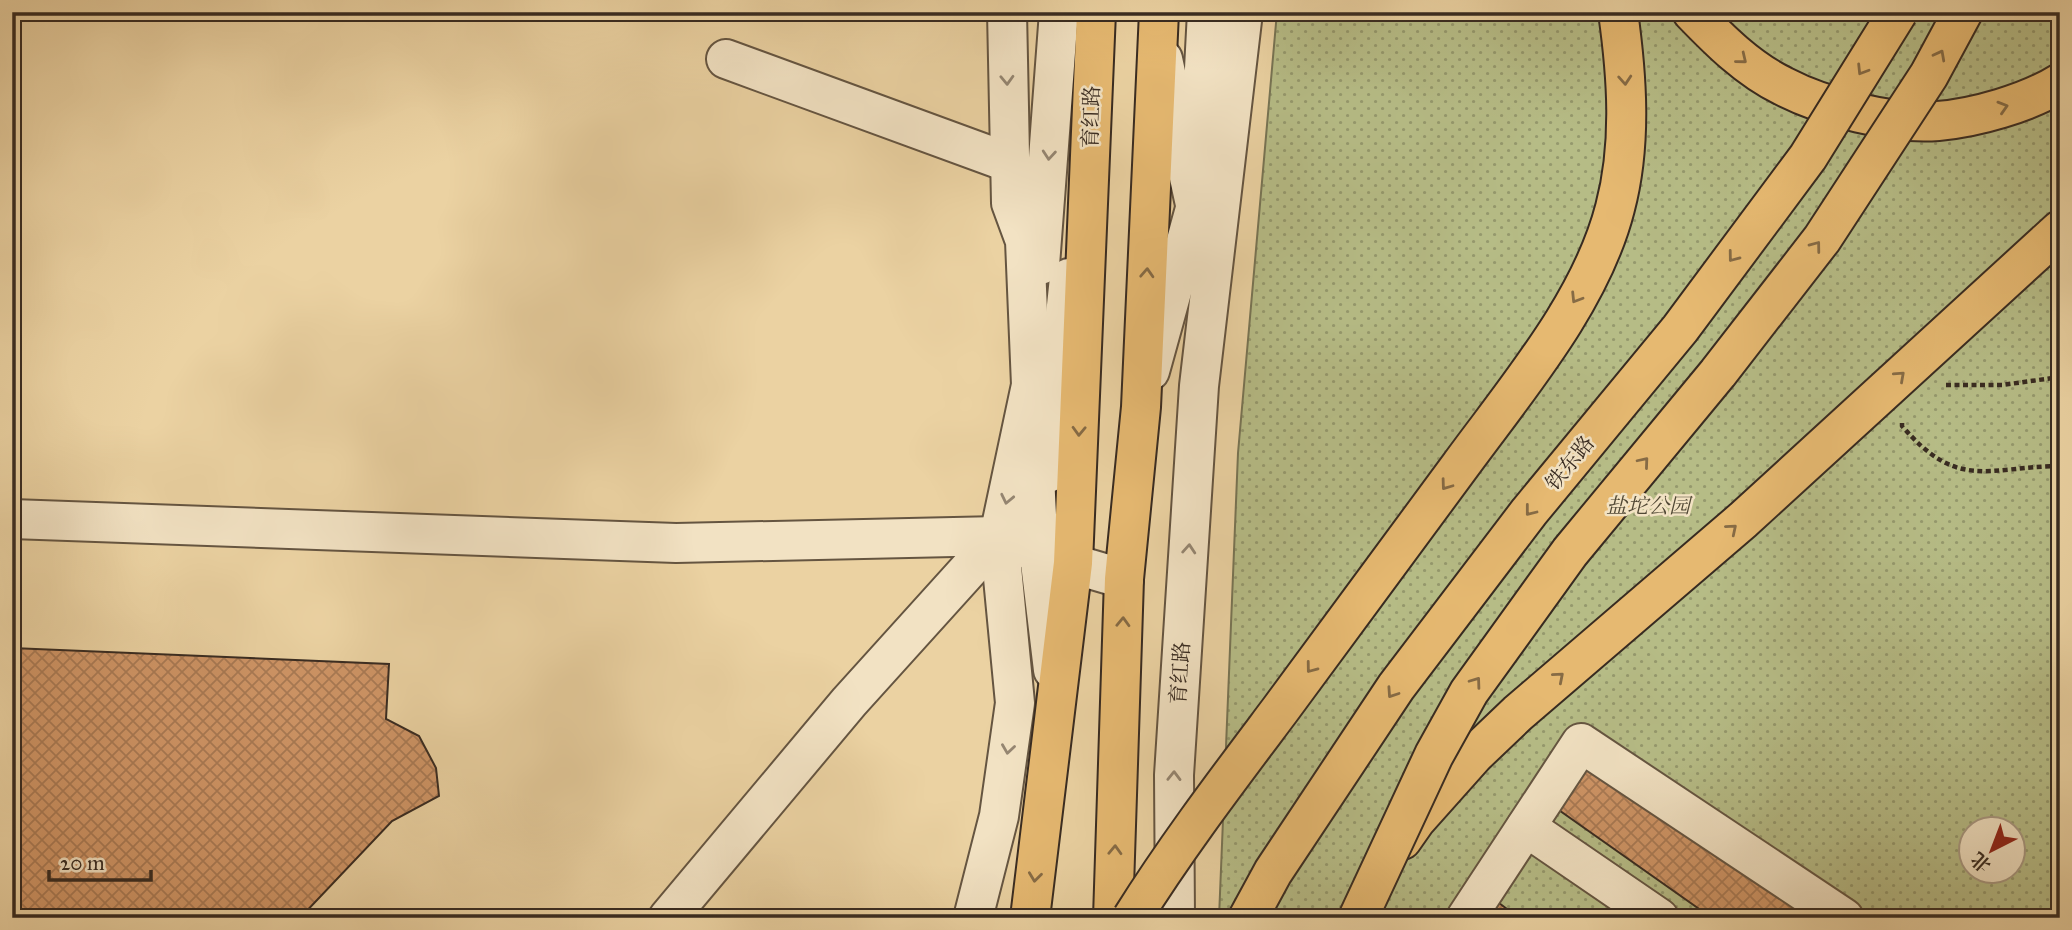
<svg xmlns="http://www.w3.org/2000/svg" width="2072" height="930" font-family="'IM FELL Great Primer','Noto Serif SC',serif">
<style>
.park{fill:url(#park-dots);stroke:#777454;stroke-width:2;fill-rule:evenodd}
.building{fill:url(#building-cross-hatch);stroke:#382b21;stroke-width:2}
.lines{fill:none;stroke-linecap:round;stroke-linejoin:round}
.minor-casing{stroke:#655541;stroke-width:42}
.highway-casing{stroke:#382b21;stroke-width:42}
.path{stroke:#382b21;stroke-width:4.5;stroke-dasharray:5 3.5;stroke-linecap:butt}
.minor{stroke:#f2e2c3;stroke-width:38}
.highway{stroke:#e6b971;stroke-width:38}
.highway-bridge-casing{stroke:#382b21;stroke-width:42;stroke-linecap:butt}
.highway-bridge{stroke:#e6b971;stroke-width:38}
.oneway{stroke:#866b45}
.oneway2{stroke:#958672}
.labels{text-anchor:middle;stroke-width:5;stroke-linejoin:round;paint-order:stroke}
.street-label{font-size:21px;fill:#382b21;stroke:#f2e2c3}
.park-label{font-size:21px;font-style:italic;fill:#514835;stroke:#f2e2c3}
</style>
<defs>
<pattern id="park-dots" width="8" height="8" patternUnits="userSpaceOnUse" patternTransform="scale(1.75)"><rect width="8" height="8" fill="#b6bc86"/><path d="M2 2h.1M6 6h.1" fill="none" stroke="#95996d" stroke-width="1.8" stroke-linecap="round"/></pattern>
<pattern id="building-cross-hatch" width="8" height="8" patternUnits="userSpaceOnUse" patternTransform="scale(1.75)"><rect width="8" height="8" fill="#cf9566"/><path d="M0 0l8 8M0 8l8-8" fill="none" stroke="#a97a54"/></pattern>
</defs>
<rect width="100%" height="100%" fill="#ebd2a2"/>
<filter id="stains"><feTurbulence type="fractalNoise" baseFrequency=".00286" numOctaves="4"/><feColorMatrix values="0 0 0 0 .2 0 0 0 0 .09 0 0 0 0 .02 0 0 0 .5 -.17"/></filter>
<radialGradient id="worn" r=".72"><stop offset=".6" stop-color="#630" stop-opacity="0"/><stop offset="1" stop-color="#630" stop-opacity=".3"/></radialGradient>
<path class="park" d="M 1277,12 L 2060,12 L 2060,918 L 1219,918 L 1238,453 ZM 1970,828 L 2012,828 L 2012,870 L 1970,870 Z"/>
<g class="building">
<path d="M 12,648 L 389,664 L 386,719 L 419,736 L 436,768 L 439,796 L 392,821 L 300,918 L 12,918 Z"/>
<path d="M 1589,762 L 1803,914 L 1800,918 L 1712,918 L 1556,808 Z"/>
<path d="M 1495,900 L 1519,918 L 1482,918 Z"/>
</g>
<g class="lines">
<g class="minor-casing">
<g id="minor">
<path d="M 726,59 L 1010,163"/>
<path d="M 1163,59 L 1196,209"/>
<path d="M 1199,164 L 1207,12"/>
<path d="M 1040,265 L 1059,12"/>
<path d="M 1150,371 L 1204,176"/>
<path d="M 1033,437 L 1039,554 L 1053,670"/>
<path d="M 1048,473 L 1069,278"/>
<path d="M 12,519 L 676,543 L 999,536 L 1039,554 L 1124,579"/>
<path d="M 1526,827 L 1659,918"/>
<path d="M 668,918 L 849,702 L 999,536"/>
<path d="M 973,918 L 999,816 L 1015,703 L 999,536 L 1031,385 L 1025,241 L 1011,203 L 1007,12"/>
<path d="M 1175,918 L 1174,775 L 1199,386 L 1243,12"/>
<path d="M 1466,918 L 1581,743 L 1844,918"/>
</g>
</g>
<g class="highway-casing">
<g id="highway">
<path d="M 1692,12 C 1719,40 1748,69 1783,86 C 1823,107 1893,125 1938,121 C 1975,118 2028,103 2060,83"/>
<path d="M 1402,840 L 1416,820 L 1474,755 L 1518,713 L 1743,520 L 2060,230"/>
<path d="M 1030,918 L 1073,563 L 1096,12"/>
<path d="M 1113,918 L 1124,579 L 1141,407 L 1159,12"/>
</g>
</g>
<g class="path">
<path d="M 1946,385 L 2002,385 L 2060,377"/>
<path d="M 1902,423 L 1902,426 C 1958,491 1986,467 2060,466"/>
</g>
<use href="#minor" class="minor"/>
<use href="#highway" class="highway"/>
<g class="highway-bridge-casing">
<g id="highway-bridge">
<path d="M 1132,918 C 1177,846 1229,778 1280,710 C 1340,629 1400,547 1460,466 C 1517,388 1591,302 1615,208 C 1632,144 1627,76 1618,12"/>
<path d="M 1248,918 L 1273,872 L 1396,687 L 1529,512 L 1680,329 L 1808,157 L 1898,12"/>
<path d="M 1358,918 L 1434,755 L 1469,692 L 1570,552 L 1718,373 L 1822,239 L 1929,75 L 1963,12"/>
</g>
</g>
<use href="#highway-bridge" class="highway-bridge"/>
</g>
<defs><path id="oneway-chevron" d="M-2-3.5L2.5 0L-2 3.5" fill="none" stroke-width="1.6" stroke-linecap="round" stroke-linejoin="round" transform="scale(1.75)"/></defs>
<g class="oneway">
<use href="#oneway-chevron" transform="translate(1940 55) rotate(-62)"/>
<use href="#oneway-chevron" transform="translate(1742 59) rotate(39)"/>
<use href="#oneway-chevron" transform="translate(1862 70) rotate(122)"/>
<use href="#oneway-chevron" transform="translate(1625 80) rotate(86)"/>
<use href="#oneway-chevron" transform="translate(2003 107) rotate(-17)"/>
<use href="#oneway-chevron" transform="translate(1816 246) rotate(-53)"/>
<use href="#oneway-chevron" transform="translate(1733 257) rotate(127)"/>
<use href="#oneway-chevron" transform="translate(1147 273) rotate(-87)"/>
<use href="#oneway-chevron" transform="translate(1576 298) rotate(122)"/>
<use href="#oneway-chevron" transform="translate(1900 376) rotate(-42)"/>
<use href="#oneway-chevron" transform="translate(1079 431) rotate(92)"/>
<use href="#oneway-chevron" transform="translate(1644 462) rotate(-50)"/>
<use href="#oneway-chevron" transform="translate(1446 485) rotate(126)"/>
<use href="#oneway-chevron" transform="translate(1530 511) rotate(128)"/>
<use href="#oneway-chevron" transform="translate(1732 529) rotate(-40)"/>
<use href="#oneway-chevron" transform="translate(1123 622) rotate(-88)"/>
<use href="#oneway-chevron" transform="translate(1311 668) rotate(127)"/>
<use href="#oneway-chevron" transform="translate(1559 677) rotate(-41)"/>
<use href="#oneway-chevron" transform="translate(1476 682) rotate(-54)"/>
<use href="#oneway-chevron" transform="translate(1392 693) rotate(124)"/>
<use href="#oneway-chevron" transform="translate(1115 850) rotate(-88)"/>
<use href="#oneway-chevron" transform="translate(1035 877) rotate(97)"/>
</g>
<g class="oneway2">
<use href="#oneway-chevron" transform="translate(1007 80) rotate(88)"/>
<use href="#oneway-chevron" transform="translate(1049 155) rotate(95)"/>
<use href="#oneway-chevron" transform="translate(1007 499) rotate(102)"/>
<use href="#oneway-chevron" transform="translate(1189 549) rotate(-86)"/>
<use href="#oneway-chevron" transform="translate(1008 749) rotate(98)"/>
<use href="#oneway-chevron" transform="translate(1174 776) rotate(-89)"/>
</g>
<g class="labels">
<g class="street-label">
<text transform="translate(1091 117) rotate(-88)" y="7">育红路</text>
<text transform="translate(1570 463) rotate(-51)" y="7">铁东路</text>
<text transform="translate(1180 673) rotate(-86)" y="7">育红路</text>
</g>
<g class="park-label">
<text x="1648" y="513">盐坨公园</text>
</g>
</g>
<rect width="2072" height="930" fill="none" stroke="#ebd2a2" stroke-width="42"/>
<rect x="14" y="14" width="2044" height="902" fill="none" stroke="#382b21" stroke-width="3.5"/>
<rect x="21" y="21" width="2030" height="888" fill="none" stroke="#382b21" stroke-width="2"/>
<g transform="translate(1992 850) rotate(222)"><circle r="33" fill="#f2e2c3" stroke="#a89982" stroke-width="2"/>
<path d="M0-5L12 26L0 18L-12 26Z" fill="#8f2418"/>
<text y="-10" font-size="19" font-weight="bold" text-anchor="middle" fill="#382b21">北</text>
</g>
<path d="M49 870v10h102v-10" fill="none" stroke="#382b21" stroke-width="3.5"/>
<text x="60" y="870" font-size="21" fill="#382b21" stroke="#f2e2c3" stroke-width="5" paint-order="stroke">20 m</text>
<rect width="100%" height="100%" filter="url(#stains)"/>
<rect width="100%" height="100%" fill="url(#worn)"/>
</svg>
